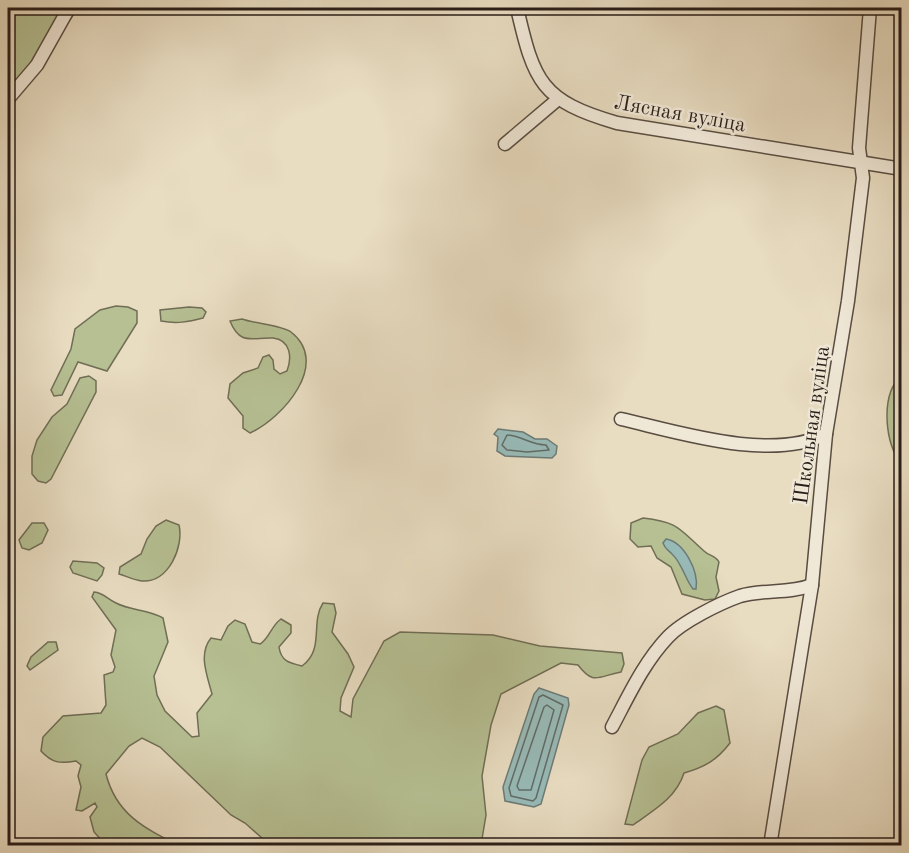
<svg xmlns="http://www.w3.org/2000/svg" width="909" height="853" font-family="'Old Standard TT',serif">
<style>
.green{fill:#b6c093;stroke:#706e56;stroke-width:1.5}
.water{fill:#98bab7;stroke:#6c7b77;stroke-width:1.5}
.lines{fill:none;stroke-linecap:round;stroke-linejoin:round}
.shore{stroke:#606c68;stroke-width:1.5}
.minor-casing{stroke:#594d42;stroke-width:15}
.minor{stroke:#f0e8d7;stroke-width:12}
.labels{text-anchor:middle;stroke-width:5;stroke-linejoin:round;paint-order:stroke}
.street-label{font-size:21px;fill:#291d18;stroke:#f0e8d7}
</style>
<rect width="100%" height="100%" fill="#e8dcc1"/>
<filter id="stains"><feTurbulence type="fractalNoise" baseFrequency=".00333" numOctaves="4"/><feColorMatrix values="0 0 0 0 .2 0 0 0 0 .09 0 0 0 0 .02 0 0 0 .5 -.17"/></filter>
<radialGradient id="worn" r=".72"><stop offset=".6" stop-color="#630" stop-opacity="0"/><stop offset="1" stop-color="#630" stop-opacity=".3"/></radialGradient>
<g class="green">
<path d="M 8,8 L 78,8 L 8,110 Z"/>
<path d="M 116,306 L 128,307 L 137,311 L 137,323 L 107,371 L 78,362 L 62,395 L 54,396 L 51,390 L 71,349 L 75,329 L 100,310 Z"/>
<path d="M 189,307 L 202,308 L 206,312 L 203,318 C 188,322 177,324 161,321 L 160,310 Z"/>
<path d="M 242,319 C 256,324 281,325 291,332 C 331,363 283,418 250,433 L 243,428 L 243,416 L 228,398 L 230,384 L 243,373 L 258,368 L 263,357 L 269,355 L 273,360 L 274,369 L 280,374 L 287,371 C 292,358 291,340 273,338 C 252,337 240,346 230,321 Z"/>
<path d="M 89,376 L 96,381 L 96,392 L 51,479 L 46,483 L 38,481 L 32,474 L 32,456 L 37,440 L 52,417 L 67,404 L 80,378 Z"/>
<path d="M 898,380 L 902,381 L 901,462 C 885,447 881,395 898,380 Z"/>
<path d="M 643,518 C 679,522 679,529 704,551 C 709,556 715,555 719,562 L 716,577 L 719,591 L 715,599 L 705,600 L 682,594 L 671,567 L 657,558 L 651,546 L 638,547 L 630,539 L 631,523 Z"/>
<path d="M 166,520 L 179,525 C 184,546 169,583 142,581 C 134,580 126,576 119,574 L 120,567 L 141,554 L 147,539 L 156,526 Z"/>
<path d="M 32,523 L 44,523 L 48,530 L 42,543 L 29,550 L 22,548 L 19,540 Z"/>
<path d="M 73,561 L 97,563 L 104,568 L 102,575 L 97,581 L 73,573 L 70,567 Z"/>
<path d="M 94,592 C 104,593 107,599 116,603 C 131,611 148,609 163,618 L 168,642 L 154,676 L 157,695 L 165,711 L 192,737 L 199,736 L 197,713 L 212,694 C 207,675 198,654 211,638 L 221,640 L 228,626 L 235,620 L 245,624 L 252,642 L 260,644 C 269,639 271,626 281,619 L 291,625 L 291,633 L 279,647 C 281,661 289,663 302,666 C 325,649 310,623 323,603 L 334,604 L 336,613 L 332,632 L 348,654 L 354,667 L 341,698 L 340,711 L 351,717 L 353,699 L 384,641 L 400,632 L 493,635 L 540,646 L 622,653 L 624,664 L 621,672 C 598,676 594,686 578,665 L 561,663 L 501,694 L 491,725 L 482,776 L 486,815 L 481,845 L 270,845 L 245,823 L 231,815 L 160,747 L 142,738 L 129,746 L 106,774 C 116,814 144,828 178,845 L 106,845 L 94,832 L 90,817 L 97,807 L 95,803 L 82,811 L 76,810 L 81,787 L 78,776 L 81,765 L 76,761 C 60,764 52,763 41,751 L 43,737 L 63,716 L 101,713 L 106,705 L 104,675 L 113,672 L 115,667 L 111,655 L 116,630 L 92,597 Z"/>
<path d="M 48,642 L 56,642 L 58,650 L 30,670 L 27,666 L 31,657 Z"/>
<path d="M 716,706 L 724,710 L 730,743 C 717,760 705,767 684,773 C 676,798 654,810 633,825 L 625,824 L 642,760 L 649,747 L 678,734 L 698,713 Z"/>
</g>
<g class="water">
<path d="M 498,429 L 523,432 L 535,439 L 547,439 L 557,446 L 556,454 L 552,458 L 505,456 L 497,451 L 498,437 L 494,434 Z"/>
<path d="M 666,539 C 684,542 699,571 696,589 L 693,589 C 685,579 682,563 672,554 C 667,549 665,549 663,543 Z"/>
<path d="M 539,688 L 568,698 L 569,705 L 541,804 L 534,807 L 505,801 L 503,787 L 534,694 Z"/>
</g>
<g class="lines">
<g class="shore">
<path d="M 507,435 C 522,436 531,445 546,445 L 549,450 L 527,452 L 507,450 L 502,445 Z"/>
<path d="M 543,695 L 563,705 L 536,798 L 533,801 L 511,796 L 509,788 L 539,697 Z"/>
<path d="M 547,705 L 554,710 L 531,790 L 519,790 L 517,786 L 544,707 Z"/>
</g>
<g class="minor-casing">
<g id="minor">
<path d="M 517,8 C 534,82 541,101 617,123 L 902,169"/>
<path d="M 8,99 L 37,65 L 69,8"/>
<path d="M 505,144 L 557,100"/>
<path d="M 621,419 C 678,432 771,462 826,434"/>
<path d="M 612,727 C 628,697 644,662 668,637 C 682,622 720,603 740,596 C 764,589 789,594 812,585"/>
<path d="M 770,846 L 812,585 L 826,434 L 848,301 L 863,178 L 859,148 L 870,8"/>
</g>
</g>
<use href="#minor" class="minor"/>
</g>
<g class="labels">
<g class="street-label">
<text transform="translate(680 113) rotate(10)" y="7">Лясная вуліца</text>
<text transform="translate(811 425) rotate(-82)" y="7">Школьная вуліца</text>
</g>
</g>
<rect width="909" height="853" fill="none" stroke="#e8dcc1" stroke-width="30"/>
<rect x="9" y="9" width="891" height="835" fill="none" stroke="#291d18" stroke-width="3"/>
<rect x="15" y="15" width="879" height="823" fill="none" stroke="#291d18" stroke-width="1.5"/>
<rect width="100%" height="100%" filter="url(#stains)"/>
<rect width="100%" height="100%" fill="url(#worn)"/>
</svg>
